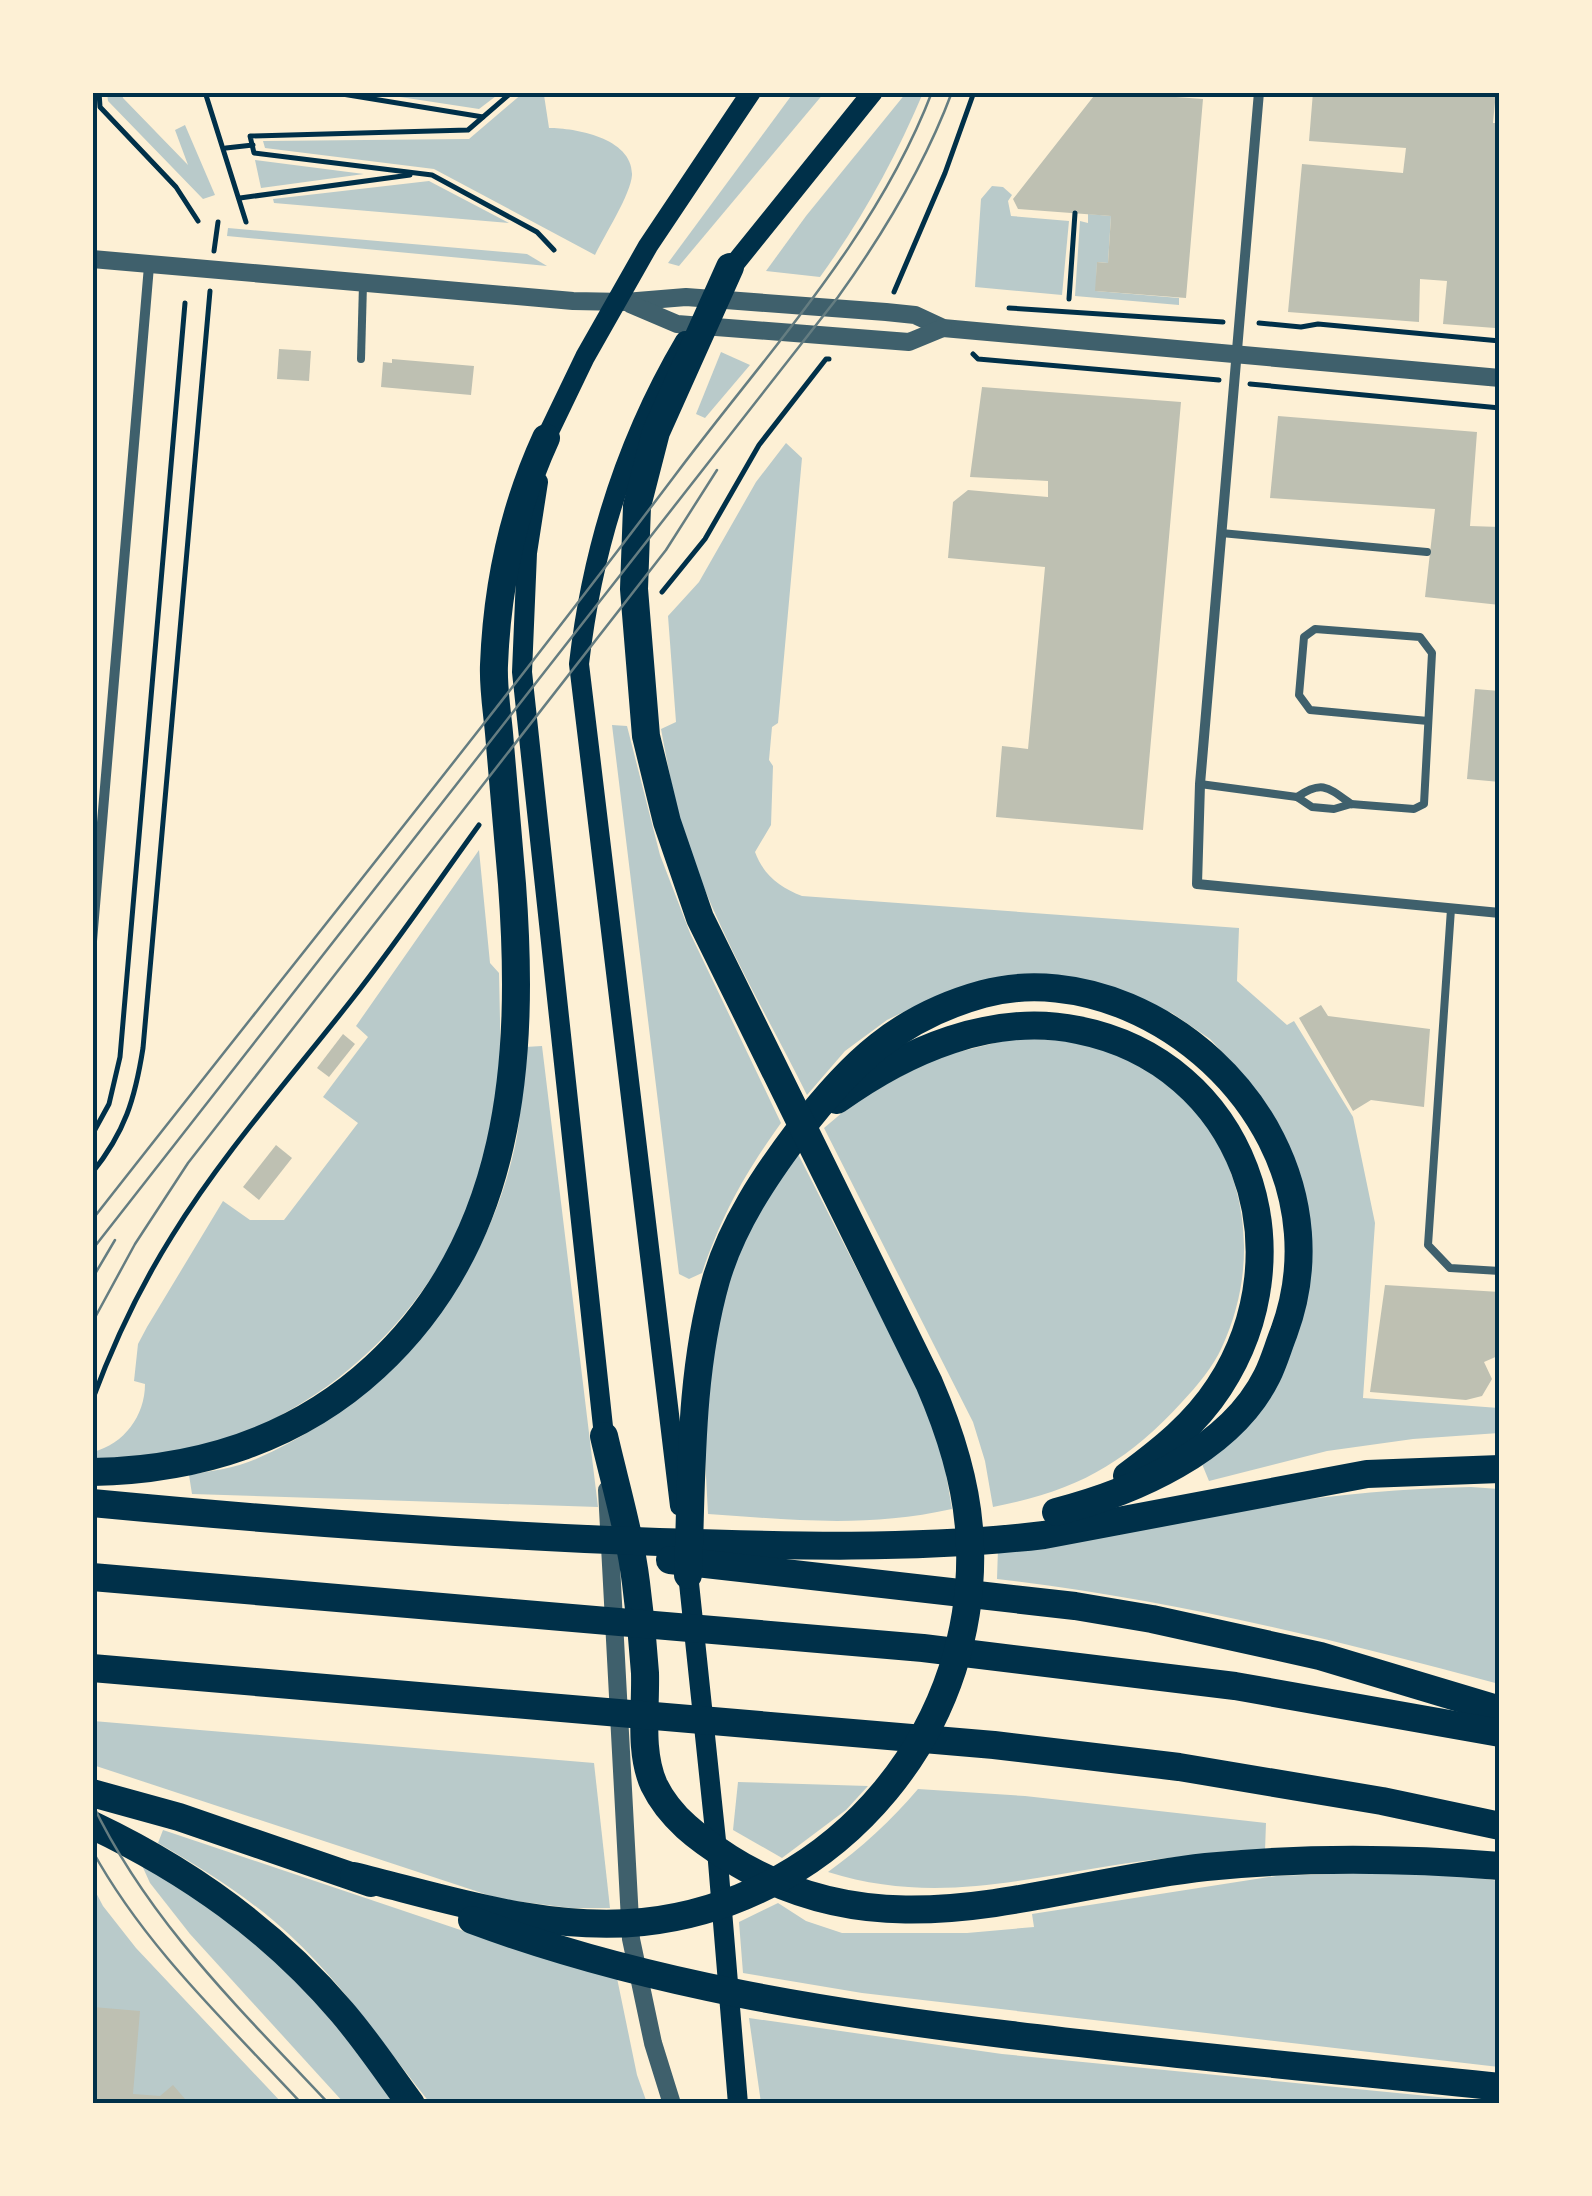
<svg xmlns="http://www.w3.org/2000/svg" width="1592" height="2196" font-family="'Work Sans',sans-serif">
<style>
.green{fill:#b9caca}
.building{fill:#bec0b2}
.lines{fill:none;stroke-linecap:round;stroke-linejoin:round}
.path{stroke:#003049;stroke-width:5}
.service{stroke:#3f606c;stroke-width:8}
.minor{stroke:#3f606c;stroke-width:10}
.tertiary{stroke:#3f606c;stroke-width:18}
.secondary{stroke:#003049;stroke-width:20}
.motorway{stroke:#003049;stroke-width:28}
.tram{stroke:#657d81;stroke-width:2.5}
.neatline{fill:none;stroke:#003049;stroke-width:4}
</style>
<rect width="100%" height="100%" fill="#fdf0d5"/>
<g class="green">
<path d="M 794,92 L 824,93 L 679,266 L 668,263 Z"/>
<path d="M 107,93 L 122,93 L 123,98 L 188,165 L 175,130 L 185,125 L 215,195 L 203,199 L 108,101 Z"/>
<path d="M 374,93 L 500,92 L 500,93 L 479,109 Z"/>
<path d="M 523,93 L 546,93 L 544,95 L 549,128 C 575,128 633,138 632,175 C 631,194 604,236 595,255 L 434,169 L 265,148 L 263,141 L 469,139 Z"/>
<path d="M 906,93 L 923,93 C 895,159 862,219 820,277 L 766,271 L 806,216 Z"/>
<path d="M 255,160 L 364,174 L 261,188 Z"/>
<path d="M 429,181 L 509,223 L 274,203 L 273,199 Z"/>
<path d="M 992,186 L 1003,187 L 1012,195 L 1008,201 L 1011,216 L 1069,221 L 1062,295 L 975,287 L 981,199 Z"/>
<path d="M 1088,214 L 1111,216 L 1108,263 L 1097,262 L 1096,291 L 1179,298 L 1179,305 L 1075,296 L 1080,221 L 1088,223 Z"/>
<path d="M 228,228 L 527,254 L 547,266 L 227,236 Z"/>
<path d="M 721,352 L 750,365 L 705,418 L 696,414 Z"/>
<path d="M 786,443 L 802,458 L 778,723 L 772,727 L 769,760 L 773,766 L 771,825 L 755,852 C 764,876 780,887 802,896 L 1239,928 L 1237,981 L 1287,1025 L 1294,1021 L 1353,1117 L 1375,1223 L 1363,1398 L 1499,1408 L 1499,1433 L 1413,1439 L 1327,1451 L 1209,1481 L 1202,1464 L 1301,1313 L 1269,1110 L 1240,1071 L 1210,1039 L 1172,1013 L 1134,998 L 934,997 L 887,1020 L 845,1051 L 807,1095 C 766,1013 716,930 687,842 C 675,805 668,767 661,729 L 676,722 L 668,616 L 699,582 L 756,482 Z"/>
<path d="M 612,725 L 627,726 L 660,855 L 690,933 L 781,1123 C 745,1173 722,1214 702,1273 L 689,1279 L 679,1274 Z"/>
<path d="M 479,850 L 490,963 L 499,973 C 500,1026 503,1080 492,1132 C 468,1252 388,1358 281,1415 C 268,1422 255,1432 241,1436 C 193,1451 141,1458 93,1469 L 93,1452 C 124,1444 145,1416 145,1384 L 134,1381 L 138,1344 L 147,1327 L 223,1201 L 250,1220 L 284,1220 L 358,1123 L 323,1097 L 368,1037 L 356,1026 Z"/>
<path d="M 1011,1039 C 1043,1039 1077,1039 1108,1051 C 1231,1096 1275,1232 1222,1347 C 1213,1367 1197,1386 1182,1402 C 1125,1464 1076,1491 993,1507 L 985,1461 L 973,1422 L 824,1128 L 856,1101 L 934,1058 Z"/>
<path d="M 542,1046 L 598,1507 L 192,1494 L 189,1475 C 211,1471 236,1468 256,1459 C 386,1403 485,1285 515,1146 C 522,1115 522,1079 525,1047 Z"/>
<path d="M 798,1154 L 917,1387 L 941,1445 L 952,1509 C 866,1528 794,1520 708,1514 L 704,1439 L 708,1381 L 728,1272 L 753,1218 Z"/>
<path d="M 1471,1487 L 1499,1489 L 1499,1684 C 1334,1639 1168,1599 997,1579 L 998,1548 C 1155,1523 1312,1490 1471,1487 Z"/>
<path d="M 93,1721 L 594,1763 L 610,1908 L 570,1908 L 500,1899 L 93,1765 Z"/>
<path d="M 738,1782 L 868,1786 L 846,1810 L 782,1858 L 733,1830 Z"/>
<path d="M 918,1789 L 1025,1796 L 1266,1823 L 1265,1851 L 1239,1850 C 1196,1855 1152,1859 1109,1866 C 1010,1882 927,1903 828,1872 C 861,1848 891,1821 918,1789 Z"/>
<path d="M 163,1830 L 508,1946 L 617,1978 L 637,2075 L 647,2103 L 430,2103 C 380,2041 336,1973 274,1921 C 238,1891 198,1866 158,1843 Z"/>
<path d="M 140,1861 L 229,1918 L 328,2011 L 396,2103 L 344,2103 L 190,1934 L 150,1883 Z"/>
<path d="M 1387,1872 L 1472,1877 L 1499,1881 L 1499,2067 L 862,1993 L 743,1973 L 739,1922 L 778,1903 L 806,1921 L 842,1933 L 967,1933 L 1034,1927 L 1032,1914 L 1276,1876 Z"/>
<path d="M 92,1885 L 103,1906 L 136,1948 L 282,2103 L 93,2103 Z"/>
<path d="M 749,2018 L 1002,2054 L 1499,2103 L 761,2103 Z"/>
</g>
<g class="building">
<path d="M 1097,92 L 1151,92 L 1149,95 L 1203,99 L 1186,298 L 1095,291 L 1097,262 L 1108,263 L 1111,216 L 1018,209 L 1013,199 Z"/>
<path d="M 1313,92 L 1496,92 L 1493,123 L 1500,123 L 1500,280 L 1495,328 L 1443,324 L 1447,281 L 1420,279 L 1419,322 L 1288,312 L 1302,164 L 1403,173 L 1406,148 L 1309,141 Z"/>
<path d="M 279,349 L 311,351 L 309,381 L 277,379 Z"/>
<path d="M 392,359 L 474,366 L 471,395 L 381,387 L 383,362 L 392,363 Z"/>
<path d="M 982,387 L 1181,402 L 1143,830 L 996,817 L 1002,746 L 1028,749 L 1045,567 L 948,558 L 953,502 L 968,490 L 1048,497 L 1048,481 L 970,477 Z"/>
<path d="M 1278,416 L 1477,432 L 1470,526 L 1500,527 L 1500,605 L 1425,597 L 1435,509 L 1270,498 Z"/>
<path d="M 1475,689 L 1500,691 L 1500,782 L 1467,779 Z"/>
<path d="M 1321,1005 L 1328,1016 L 1430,1029 L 1424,1107 L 1371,1100 L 1353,1111 L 1299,1018 Z"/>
<path d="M 343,1034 L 355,1044 L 329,1077 L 317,1068 Z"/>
<path d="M 276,1145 L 292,1158 L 259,1200 L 243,1187 Z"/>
<path d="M 1385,1285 L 1500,1292 L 1500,1355 L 1484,1362 L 1492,1379 L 1482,1396 L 1466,1400 L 1370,1392 Z"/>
<path d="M 93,2007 L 140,2011 L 133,2094 L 160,2096 L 173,2085 L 185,2099 L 204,2101 L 204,2104 L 92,2104 Z"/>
</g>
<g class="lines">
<g class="path">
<path d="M 99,92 L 100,107 L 176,187 L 198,221"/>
<path d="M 205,92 L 246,222"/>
<path d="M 330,92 L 483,117"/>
<path d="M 512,92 L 468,130 L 250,136 L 254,153 L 432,175 L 537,232 L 554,250"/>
<path d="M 226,148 L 253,145"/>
<path d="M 240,198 L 410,175"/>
<path d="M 214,251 L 218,222"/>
<path d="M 894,292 L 945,173 L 974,92"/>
<path d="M 1069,299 L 1075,213"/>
<path d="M 1009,308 L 1223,322"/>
<path d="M 1259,323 L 1301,327 L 1318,324 L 1500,341"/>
<path d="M 973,354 L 978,359 L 1219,380"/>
<path d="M 1250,384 L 1500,408"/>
<path d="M 662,592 L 705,539 L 759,445 L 826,359 L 829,359"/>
<path d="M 92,1135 L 109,1104 L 120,1057 L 185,303"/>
<path d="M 92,1173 C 125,1132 135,1099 143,1048 L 210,291"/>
<path d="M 92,1401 C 113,1344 140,1287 172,1236 C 224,1152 292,1076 353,998 C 397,942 437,883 479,825"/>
</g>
<g class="service">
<path d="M 361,359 L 363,284"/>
<path d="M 1221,533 L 1427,552"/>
<path d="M 1200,784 L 1297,797 L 1312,807 L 1334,809 L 1351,804 L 1414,809 L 1424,804 L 1432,653 L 1420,637 L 1315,629 L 1304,637 L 1299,695 L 1310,710 L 1428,721"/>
<path d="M 1297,797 C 1322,780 1328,787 1351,804"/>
<path d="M 1451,909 L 1428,1245 L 1450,1268 L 1500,1271"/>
</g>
<g class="minor">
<path d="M 1259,92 L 1200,784 L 1197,884 L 1500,913"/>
<path d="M 92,941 L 149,266"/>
</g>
<g class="tertiary">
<path d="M 92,259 L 573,301 L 625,302 L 686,297 L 886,312 L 915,315 L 943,328 L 1500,378"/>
<path d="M 630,304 L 677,324 L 909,342 L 943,328"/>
<path d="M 607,1490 L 631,1939 L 653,2043 L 672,2104"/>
</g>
<g class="secondary">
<path d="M 724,277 L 873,92"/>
<path d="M 544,448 L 546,438 L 585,357 L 648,246 L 751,92"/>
<path d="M 538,482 L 527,553 L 522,672 L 604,1436"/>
<path d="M 680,1506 L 579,664 C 592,550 627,439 685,341"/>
<path d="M 687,1564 L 717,1850 L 738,2104"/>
</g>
<g class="motorway">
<path d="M 837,1100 C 905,1051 992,1012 1078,1030 C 1244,1063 1309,1249 1219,1387 C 1195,1424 1162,1450 1127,1476"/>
<path d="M 604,1436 C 615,1484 630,1534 636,1583 C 640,1613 643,1643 645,1673 C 646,1709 639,1752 654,1785 C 670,1818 699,1839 729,1858 C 886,1958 1040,1885 1206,1867 C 1304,1857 1402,1858 1500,1866"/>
<path d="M 92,1472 C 198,1470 297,1439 375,1367 C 513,1240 525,1060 512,884 C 508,833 503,783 499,733 C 497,711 493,687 494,665 C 497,586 513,510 546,438"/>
<path d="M 92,1503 C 281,1521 469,1535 659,1542 C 787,1546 916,1550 1044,1535 L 1367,1474 L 1500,1469"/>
<path d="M 670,1560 L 1075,1606 L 1152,1619 L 1320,1656 L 1500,1710"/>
<path d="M 688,1575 C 692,1477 689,1375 716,1280 C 732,1225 765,1176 799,1131 C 851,1063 899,1017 983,994 C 1031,981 1083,988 1128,1007 C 1253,1060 1333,1199 1284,1332 C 1278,1347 1274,1362 1267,1376 C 1230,1451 1133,1492 1056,1512"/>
<path d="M 92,1577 L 923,1648 L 1235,1686 L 1500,1733"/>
<path d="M 92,1668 L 994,1745 L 1179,1767 L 1382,1801 L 1500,1826"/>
<path d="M 92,1793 L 179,1817 L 371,1883"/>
<path d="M 92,1825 C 189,1871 272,1930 342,2012 C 367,2041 388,2073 411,2104"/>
<path d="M 354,1876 C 448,1899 545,1932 643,1922 C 839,1901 985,1724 969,1528 C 965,1477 949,1429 929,1383 L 700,918 L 667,822 L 646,736 L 634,589 L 637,506 L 656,432 L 730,267"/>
<path d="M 472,1920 C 644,1984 829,2013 1011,2035 C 1173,2055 1337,2070 1500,2087"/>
</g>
<g class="tram">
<path d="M 92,1220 C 287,971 486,726 676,474 C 768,351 876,238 932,92"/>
<path d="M 92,1250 L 838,297 C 884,233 924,167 952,92"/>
<path d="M 92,1279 L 115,1240"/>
<path d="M 92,1323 L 135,1244 L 188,1163 L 666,550 L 717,470"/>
<path d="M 92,1803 C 148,1921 241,2010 329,2104"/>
<path d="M 92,1850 C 145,1947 227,2023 302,2104"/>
</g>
</g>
<rect width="1592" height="2196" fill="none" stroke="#fdf0d5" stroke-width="190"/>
<rect x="95" y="95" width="1402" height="2006" class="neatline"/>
</svg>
